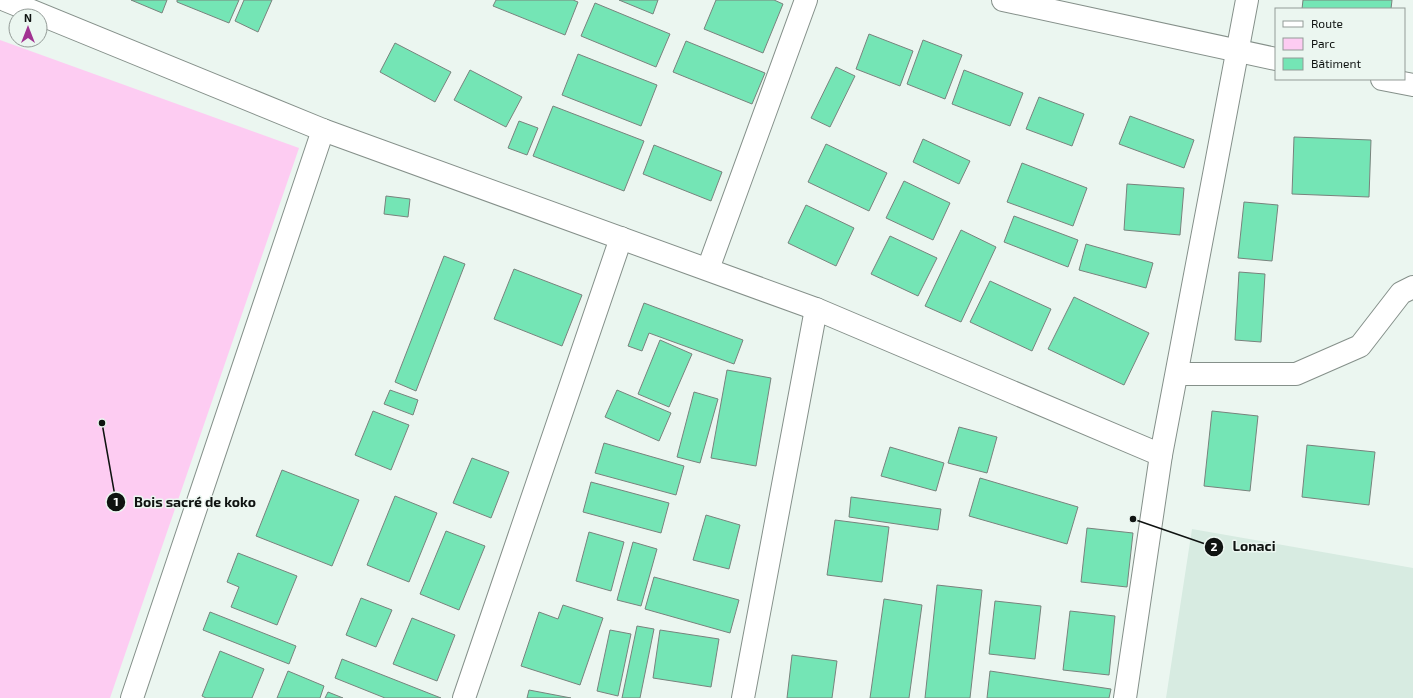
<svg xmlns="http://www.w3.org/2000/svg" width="1413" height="698" font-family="'Exo 2',sans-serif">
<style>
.built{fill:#d7ebe1}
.green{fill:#fdccf2}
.building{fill:#74e5b5;stroke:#78837d}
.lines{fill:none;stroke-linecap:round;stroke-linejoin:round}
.minor-casing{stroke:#85908a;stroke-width:24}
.minor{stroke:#fff;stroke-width:22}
.leader{fill:none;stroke:#0f1311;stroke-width:1.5}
.callout-dot{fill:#0f1311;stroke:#ebf6f0;stroke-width:1.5}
.mark-label{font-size:12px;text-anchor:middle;font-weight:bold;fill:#fff}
.callout-label{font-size:14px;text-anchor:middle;font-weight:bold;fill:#0f1311;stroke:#ebf6f0;stroke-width:3;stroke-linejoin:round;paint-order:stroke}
</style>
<rect width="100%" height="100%" fill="#ebf6f0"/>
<path class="built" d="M 1192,529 L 1413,568 L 1413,698 L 1166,698 Z"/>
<path class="green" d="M 0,40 L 299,148 L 110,698 L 0,698 Z"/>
<g class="building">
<path d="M 131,0 L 167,0 L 162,13 Z"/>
<path d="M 177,0 L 239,0 L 229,23 L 177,2 Z"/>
<path d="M 244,0 L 272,0 L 258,32 L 235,21 Z"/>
<path d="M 496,0 L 573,0 L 578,2 L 565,35 L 493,6 Z"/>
<path d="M 619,0 L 658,0 L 653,14 Z"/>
<path d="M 716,0 L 774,0 L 783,4 L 763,53 L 704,29 Z"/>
<path d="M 1303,0 L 1392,0 L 1391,9 L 1302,9 Z"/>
<path d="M 595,3 L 670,34 L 656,67 L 581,36 Z"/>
<path d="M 869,34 L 913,51 L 900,86 L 856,69 Z"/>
<path d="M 923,40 L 962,55 L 945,99 L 907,84 Z"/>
<path d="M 686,41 L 765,73 L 752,104 L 673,72 Z"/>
<path d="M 395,43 L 451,72 L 435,102 L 380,72 Z"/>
<path d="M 578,54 L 657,85 L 641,126 L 562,95 Z"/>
<path d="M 836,67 L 855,76 L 830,127 L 811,118 Z"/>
<path d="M 470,70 L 522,97 L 506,127 L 454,100 Z"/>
<path d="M 964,70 L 1023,93 L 1010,126 L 952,104 Z"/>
<path d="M 1039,97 L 1084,114 L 1072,146 L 1026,129 Z"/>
<path d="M 553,106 L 644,141 L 624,191 L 533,156 Z"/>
<path d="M 1130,116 L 1194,140 L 1184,168 L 1119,144 Z"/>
<path d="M 519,121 L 538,128 L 527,155 L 508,148 Z"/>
<path d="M 1294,137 L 1371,140 L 1369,197 L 1292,194 Z"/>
<path d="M 923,139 L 970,161 L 959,184 L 913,162 Z"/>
<path d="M 826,144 L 887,173 L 869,211 L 808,182 Z"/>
<path d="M 654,145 L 722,172 L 711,201 L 643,174 Z"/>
<path d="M 1022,163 L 1087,188 L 1073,226 L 1007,202 Z"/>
<path d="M 904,181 L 950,203 L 933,240 L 886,218 Z"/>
<path d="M 1127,184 L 1184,188 L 1180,235 L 1124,230 Z"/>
<path d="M 386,196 L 410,199 L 408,217 L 384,214 Z"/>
<path d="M 1244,202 L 1278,205 L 1272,261 L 1238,258 Z"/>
<path d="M 806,205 L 854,228 L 836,266 L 788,243 Z"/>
<path d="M 1014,216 L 1078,240 L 1068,267 L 1004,242 Z"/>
<path d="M 961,230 L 996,247 L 961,322 L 925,306 Z"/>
<path d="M 890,236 L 937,258 L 918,296 L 871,274 Z"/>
<path d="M 1086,244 L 1153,263 L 1146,288 L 1079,270 Z"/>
<path d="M 444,256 L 465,264 L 416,391 L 395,382 Z"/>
<path d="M 514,269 L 582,295 L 562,346 L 494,319 Z"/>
<path d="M 1239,272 L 1265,274 L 1261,342 L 1235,340 Z"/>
<path d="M 990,281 L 1051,309 L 1032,351 L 970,322 Z"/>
<path d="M 1074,297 L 1149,333 L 1124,385 L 1048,349 Z"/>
<path d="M 644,303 L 743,340 L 734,364 L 649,333 L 642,351 L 628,346 Z"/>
<path d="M 660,340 L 692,354 L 669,407 L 638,394 Z"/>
<path d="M 727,370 L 771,378 L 756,466 L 711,458 Z"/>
<path d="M 390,390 L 418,400 L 413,415 L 384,404 Z"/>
<path d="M 617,390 L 671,413 L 659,441 L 605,417 Z"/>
<path d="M 694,392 L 718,399 L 700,463 L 677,457 Z"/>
<path d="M 373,411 L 409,425 L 391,470 L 355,455 Z"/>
<path d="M 1212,411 L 1258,416 L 1250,491 L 1204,486 Z"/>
<path d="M 959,427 L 997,437 L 987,473 L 948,463 Z"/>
<path d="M 604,443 L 684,466 L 676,495 L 595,473 Z"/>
<path d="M 1307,445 L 1375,452 L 1369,505 L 1302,497 Z"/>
<path d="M 890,447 L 944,463 L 936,491 L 881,476 Z"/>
<path d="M 472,458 L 509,472 L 491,518 L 453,503 Z"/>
<path d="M 282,470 L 359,500 L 332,566 L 256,536 Z"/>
<path d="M 980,478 L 1078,507 L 1067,544 L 969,516 Z"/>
<path d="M 591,482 L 669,503 L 661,533 L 583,512 Z"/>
<path d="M 395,496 L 437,513 L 409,582 L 367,565 Z"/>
<path d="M 851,497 L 941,509 L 938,530 L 849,517 Z"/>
<path d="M 706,515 L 740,525 L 729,569 L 693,560 Z"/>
<path d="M 835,520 L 889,527 L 882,582 L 827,575 Z"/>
<path d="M 1087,528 L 1133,533 L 1127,587 L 1081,582 Z"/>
<path d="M 446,531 L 485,546 L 459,610 L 420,594 Z"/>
<path d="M 589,532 L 624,542 L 611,591 L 576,581 Z"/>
<path d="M 633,542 L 657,549 L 641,606 L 617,600 Z"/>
<path d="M 238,553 L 297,576 L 277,625 L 231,607 L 239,587 L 227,582 Z"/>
<path d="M 654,577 L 739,600 L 730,633 L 645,609 Z"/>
<path d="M 937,585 L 982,590 L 970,698 L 925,698 Z"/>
<path d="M 361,598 L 392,610 L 376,647 L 346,635 Z"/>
<path d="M 884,599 L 922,605 L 909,698 L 870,698 Z"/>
<path d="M 995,601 L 1041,606 L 1035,659 L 989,654 Z"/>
<path d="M 563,605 L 603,618 L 580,685 L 521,666 L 539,612 L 558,619 Z"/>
<path d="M 1070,611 L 1115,616 L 1109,675 L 1063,670 Z"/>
<path d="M 210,612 L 296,646 L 289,664 L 203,630 Z"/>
<path d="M 412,618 L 455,635 L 437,681 L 393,664 Z"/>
<path d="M 637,626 L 654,629 L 640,698 L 622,698 Z"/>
<path d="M 610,630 L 631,634 L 618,696 L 597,691 Z"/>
<path d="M 660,630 L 719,639 L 711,687 L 653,678 Z"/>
<path d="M 220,651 L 264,669 L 252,698 L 206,698 L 202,696 Z"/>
<path d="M 792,655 L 837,661 L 832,698 L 787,698 Z"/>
<path d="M 342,659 L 441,698 L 385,698 L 335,678 Z"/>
<path d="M 288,671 L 324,686 L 320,698 L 277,698 Z"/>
<path d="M 990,671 L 1111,689 L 1109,698 L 987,698 Z"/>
<path d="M 529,690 L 571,698 L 527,698 Z"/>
<path d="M 328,692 L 343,698 L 325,698 Z"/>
</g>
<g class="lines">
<g class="minor-casing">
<g id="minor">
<path d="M 5,0 L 323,130 L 816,309 L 1161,455"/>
<path d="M 1003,0 L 1276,59"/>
<path d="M 1382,79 L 1413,85"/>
<path d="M 708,269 L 806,0"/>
<path d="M 1177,374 L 1296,374 L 1360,346 L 1401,293 L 1413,287"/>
<path d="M 132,698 L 323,130"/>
<path d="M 464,698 L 621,238"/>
<path d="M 743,698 L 816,309"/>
<path d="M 1125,698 L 1161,455 L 1247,0"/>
</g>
</g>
<use href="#minor" class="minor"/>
</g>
<path class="leader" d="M102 423L116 502M1133 519L1214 547"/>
<g class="callout-dot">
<circle cx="102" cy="423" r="4"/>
<circle cx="1133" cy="519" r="4"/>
<circle cx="116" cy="502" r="10"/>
<circle cx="1214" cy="547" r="10"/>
</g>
<g class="mark-label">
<text x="116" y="506">1</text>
<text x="1214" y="551">2</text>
</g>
<g class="callout-label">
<text x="195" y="507">Bois sacré de koko</text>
<text x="1254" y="551">Lonaci</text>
</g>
<rect x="1275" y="8" width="130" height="72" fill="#ebf6f0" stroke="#939b97"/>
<rect x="1283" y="21" width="20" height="6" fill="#ffffff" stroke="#939b97"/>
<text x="1311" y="28" font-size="12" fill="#0f1311">Route</text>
<rect x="1283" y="38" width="20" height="12" fill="#fdccf2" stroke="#939b97"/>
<text x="1311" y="48" font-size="12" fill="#0f1311">Parc</text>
<rect x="1283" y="58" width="20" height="12" fill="#74e5b5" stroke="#939b97"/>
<text x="1311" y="68" font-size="12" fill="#0f1311">Bâtiment</text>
<g transform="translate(28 28)"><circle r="19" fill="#ebf6f0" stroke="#939b97"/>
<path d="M0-3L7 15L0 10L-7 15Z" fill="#a13291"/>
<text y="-6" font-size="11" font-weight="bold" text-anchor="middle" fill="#0f1311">N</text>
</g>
</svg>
